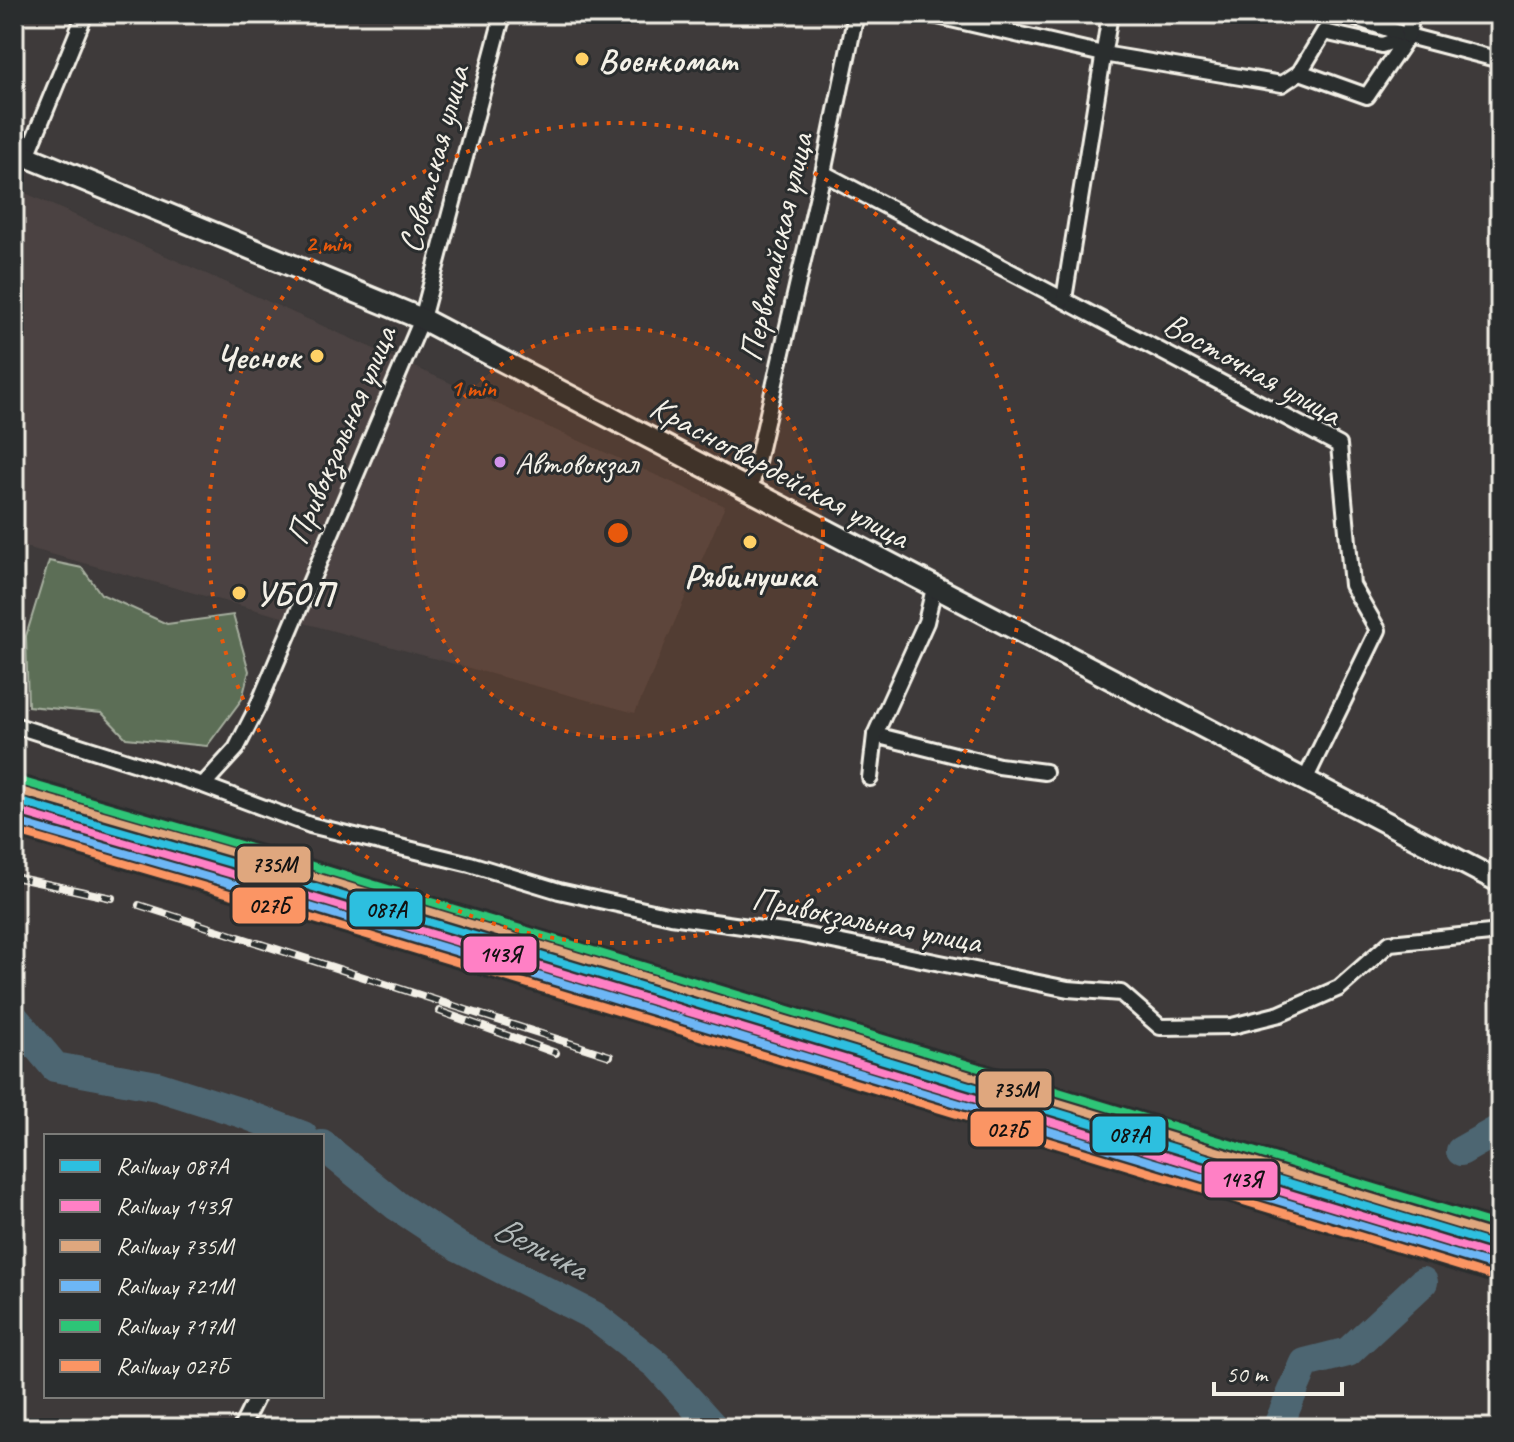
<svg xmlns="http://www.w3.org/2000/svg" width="1514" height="1442" font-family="Caveat,sans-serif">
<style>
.built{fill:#4c4342}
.green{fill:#5c6e57;stroke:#a8b0a0;stroke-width:2}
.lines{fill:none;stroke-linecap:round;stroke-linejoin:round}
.river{stroke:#4e6672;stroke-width:30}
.street-casing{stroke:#f4f1e8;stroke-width:20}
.secondary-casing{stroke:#f4f1e8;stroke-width:26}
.street{stroke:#2a2d2e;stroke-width:14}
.secondary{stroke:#2a2d2e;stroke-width:20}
.rail-casing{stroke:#f4f1e8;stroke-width:8}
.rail{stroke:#2a2d2e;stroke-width:5;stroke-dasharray:15;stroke-linecap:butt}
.rail-1-casing{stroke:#2a2d2e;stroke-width:14}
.rail-2-casing{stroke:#2a2d2e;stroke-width:14}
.rail-3-casing{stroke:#2a2d2e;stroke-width:14}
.rail-4-casing{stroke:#2a2d2e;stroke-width:14}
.rail-5-casing{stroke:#2a2d2e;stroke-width:14}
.rail-6-casing{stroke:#2a2d2e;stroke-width:14}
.rail-1{stroke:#2dbfdf;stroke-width:8}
.rail-2{stroke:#ff80c5;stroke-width:8}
.rail-3{stroke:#dfa77e;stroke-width:8}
.rail-4{stroke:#6db6f5;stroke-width:8}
.rail-5{stroke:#2dc577;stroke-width:8}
.rail-6{stroke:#fb9564;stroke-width:8}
.ring{fill:none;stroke:#e8590c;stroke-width:4;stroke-dasharray:4 8}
.poi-dot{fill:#ffd166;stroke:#2a2d2e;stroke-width:3}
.bus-dot{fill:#d193ec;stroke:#2a2d2e;stroke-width:3}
.labels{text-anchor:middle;stroke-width:6;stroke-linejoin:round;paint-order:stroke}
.bus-label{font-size:32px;fill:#f4f1e8;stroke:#2a2d2e;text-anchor:start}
.poi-label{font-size:34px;font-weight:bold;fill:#f4f1e8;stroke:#2a2d2e;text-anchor:start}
.street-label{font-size:34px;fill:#f4f1e8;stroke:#2a2d2e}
.water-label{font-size:36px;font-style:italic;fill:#b2b9b9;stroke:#2a2d2e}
.centre{fill:#e8590c;stroke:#2a2d2e;stroke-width:4}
.ring-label{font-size:24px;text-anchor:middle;font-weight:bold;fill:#e8590c;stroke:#2a2d2e;stroke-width:6;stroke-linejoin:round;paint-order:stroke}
.line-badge{stroke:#2a2d2e;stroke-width:3}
.pale-badge-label{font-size:22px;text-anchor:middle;font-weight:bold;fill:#111}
</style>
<rect width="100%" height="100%" fill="#3e3a3a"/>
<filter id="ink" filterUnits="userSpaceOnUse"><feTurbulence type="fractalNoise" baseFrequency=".0125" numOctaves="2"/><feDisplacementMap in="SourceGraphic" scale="16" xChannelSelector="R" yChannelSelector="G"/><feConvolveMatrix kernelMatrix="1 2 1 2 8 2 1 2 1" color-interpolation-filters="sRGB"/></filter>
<g filter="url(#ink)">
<path class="built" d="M 14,188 L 725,506 L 635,713 L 14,544 Z"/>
<path class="green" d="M 49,561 L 82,568 L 101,594 L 167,624 L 233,615 L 249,671 L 242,699 L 207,746 L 126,738 L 102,713 L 28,706 L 26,636 Z"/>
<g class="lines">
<g class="river">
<path d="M 14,1018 L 55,1067 L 157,1086 L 242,1113 L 303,1136"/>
<path d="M 322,1145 L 397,1206 L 459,1247 L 594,1316 L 657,1365 L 714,1428"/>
<path d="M 1461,1151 L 1500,1129"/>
<path d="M 1277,1428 L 1305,1363 L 1348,1352 L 1423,1282"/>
</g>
<g class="street-casing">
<g id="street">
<path d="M 929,14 L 1103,54 L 1282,84 L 1300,72 L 1324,32 L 1382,45 L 1408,36 L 1367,96 L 1300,72"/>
<path d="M 1344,14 L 1408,36 L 1500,60"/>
<path d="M 1408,36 L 1412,14"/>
<path d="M 27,156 L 85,14"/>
<path d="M 823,173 L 1339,445 L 1352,585 L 1378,630 L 1305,780"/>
<path d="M 1064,299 L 1110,14"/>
<path d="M 750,492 L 823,173 L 856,14"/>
<path d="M 14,725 L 203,785 L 236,749 L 257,708 L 422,319 L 503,14"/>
<path d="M 875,735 L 999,766 L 1045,772"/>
<path d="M 870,778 L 875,735 L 926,622 L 934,588"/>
<path d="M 203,785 L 310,825 L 470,864 L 559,891 L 671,916 L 798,934 L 1068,989 L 1121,993 L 1160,1027 L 1232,1026 L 1280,1014 L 1339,988 L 1390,943 L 1500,932"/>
<path d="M 241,1428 L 257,1396"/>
</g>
</g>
<g class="secondary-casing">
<path id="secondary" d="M 14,151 L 422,319 L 1500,882"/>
</g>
<use href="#street" class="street"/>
<use href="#secondary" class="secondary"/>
<g class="rail-casing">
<g id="rail">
<path d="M 14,877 L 112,898"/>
<path d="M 139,905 L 610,1056"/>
<path d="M 584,957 L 1242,1158"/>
<path d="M 472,970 L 673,1025 L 1500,1274"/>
<path d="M 439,1011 L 556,1053"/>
</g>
</g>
<use href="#rail" class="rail"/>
<g class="rail-1-casing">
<path id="rail-1" d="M 14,800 L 300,883 L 1500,1247"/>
</g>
<g class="rail-2-casing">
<path id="rail-2" d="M 14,810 L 297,893 L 1497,1257"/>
</g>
<g class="rail-3-casing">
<path id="rail-3" d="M 17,790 L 303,873 L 1500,1237"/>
</g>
<g class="rail-4-casing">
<path id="rail-4" d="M 14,821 L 294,902 L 1494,1266"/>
</g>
<g class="rail-5-casing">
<path id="rail-5" d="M 20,781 L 306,864 L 1500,1226"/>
</g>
<g class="rail-6-casing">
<path id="rail-6" d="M 14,831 L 291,912 L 1491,1276"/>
</g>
<use href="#rail-1" class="rail-1"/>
<use href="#rail-2" class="rail-2"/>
<use href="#rail-3" class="rail-3"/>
<use href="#rail-4" class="rail-4"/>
<use href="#rail-5" class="rail-5"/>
<use href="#rail-6" class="rail-6"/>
</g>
</g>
<circle cx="618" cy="533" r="205" fill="#e8590c" fill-opacity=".12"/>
<g class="ring">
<circle cx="618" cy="533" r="205"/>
<circle cx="618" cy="533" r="410"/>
</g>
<g class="poi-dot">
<circle cx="582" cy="59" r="8"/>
<circle cx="317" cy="356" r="8"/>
<circle cx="750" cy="542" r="8"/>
<circle cx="239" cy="593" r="8"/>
</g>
<circle class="bus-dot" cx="500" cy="462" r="7"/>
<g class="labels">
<g class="bus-label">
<text x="515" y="474">Автовокзал</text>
</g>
<g class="poi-label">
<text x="598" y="71">Военкомат</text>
<text x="301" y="368" text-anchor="end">Чеснок</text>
<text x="750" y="587" text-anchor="middle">Рябинушка</text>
<text x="255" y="605">УБОП</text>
</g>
<g class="street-label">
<text transform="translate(433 159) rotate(-75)" y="12">Советская улица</text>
<text transform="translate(775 247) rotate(-77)" y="12">Первомайская улица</text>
<text transform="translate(1253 368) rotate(29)" y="12">Восточная улица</text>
<text transform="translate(340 435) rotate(-67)" y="12">Привокзальная улица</text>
<text transform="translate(780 471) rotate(28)" y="12">Красногвардейская улица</text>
<text transform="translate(867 919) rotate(11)" y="12">Привокзальная улица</text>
</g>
<g class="water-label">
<text transform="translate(541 1246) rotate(27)" y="13">Величка</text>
</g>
</g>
<circle cx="618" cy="533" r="12" class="centre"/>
<g class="ring-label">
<text x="328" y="251">2 min</text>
<text x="473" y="396">1 min</text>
</g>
<g class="line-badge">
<rect x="236" y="845" width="76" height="39" rx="8" fill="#dfa77e"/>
<rect x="231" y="886" width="76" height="39" rx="8" fill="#fb9564"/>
<rect x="348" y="890" width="76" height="38" rx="8" fill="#2dbfdf"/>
<rect x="462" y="935" width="76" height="39" rx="8" fill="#ff80c5"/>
<rect x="977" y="1070" width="76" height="39" rx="8" fill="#dfa77e"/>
<rect x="969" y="1110" width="76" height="38" rx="8" fill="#fb9564"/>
<rect x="1091" y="1115" width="76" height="39" rx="8" fill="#2dbfdf"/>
<rect x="1203" y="1160" width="76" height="39" rx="8" fill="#ff80c5"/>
</g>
<g class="pale-badge-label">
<text x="274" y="872">735М</text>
<text x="269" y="913">027Б</text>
<text x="386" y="917">087А</text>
<text x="500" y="962">143Я</text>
<text x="1015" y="1097">735М</text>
<text x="1007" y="1137">027Б</text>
<text x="1129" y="1142">087А</text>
<text x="1241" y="1187">143Я</text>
</g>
<rect width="1514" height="1442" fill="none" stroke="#2a2d2e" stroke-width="48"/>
<rect x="24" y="24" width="1466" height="1394" fill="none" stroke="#f4f1e8" stroke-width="3" filter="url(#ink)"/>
<rect x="44" y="1134" width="280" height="264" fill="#2a2d2e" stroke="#7b7b78" stroke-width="2"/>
<rect x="60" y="1160" width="40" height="12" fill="#2dbfdf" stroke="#7b7b78" stroke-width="2"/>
<text x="116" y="1174" font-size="24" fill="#f4f1e8">Railway 087А</text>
<rect x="60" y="1200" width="40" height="12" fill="#ff80c5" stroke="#7b7b78" stroke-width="2"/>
<text x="116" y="1214" font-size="24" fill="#f4f1e8">Railway 143Я</text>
<rect x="60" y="1240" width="40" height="12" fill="#dfa77e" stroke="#7b7b78" stroke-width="2"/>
<text x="116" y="1254" font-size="24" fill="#f4f1e8">Railway 735М</text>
<rect x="60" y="1280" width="40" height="12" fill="#6db6f5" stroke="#7b7b78" stroke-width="2"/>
<text x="116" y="1294" font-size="24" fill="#f4f1e8">Railway 721М</text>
<rect x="60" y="1320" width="40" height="12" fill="#2dc577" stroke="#7b7b78" stroke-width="2"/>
<text x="116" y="1334" font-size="24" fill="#f4f1e8">Railway 717М</text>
<rect x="60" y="1360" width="40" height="12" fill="#fb9564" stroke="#7b7b78" stroke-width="2"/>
<text x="116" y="1374" font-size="24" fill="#f4f1e8">Railway 027Б</text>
<path d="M1214 1382v12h128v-12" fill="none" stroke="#f4f1e8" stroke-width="4"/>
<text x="1226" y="1382" font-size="24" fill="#f4f1e8" stroke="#2a2d2e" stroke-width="6" paint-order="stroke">50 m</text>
</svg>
